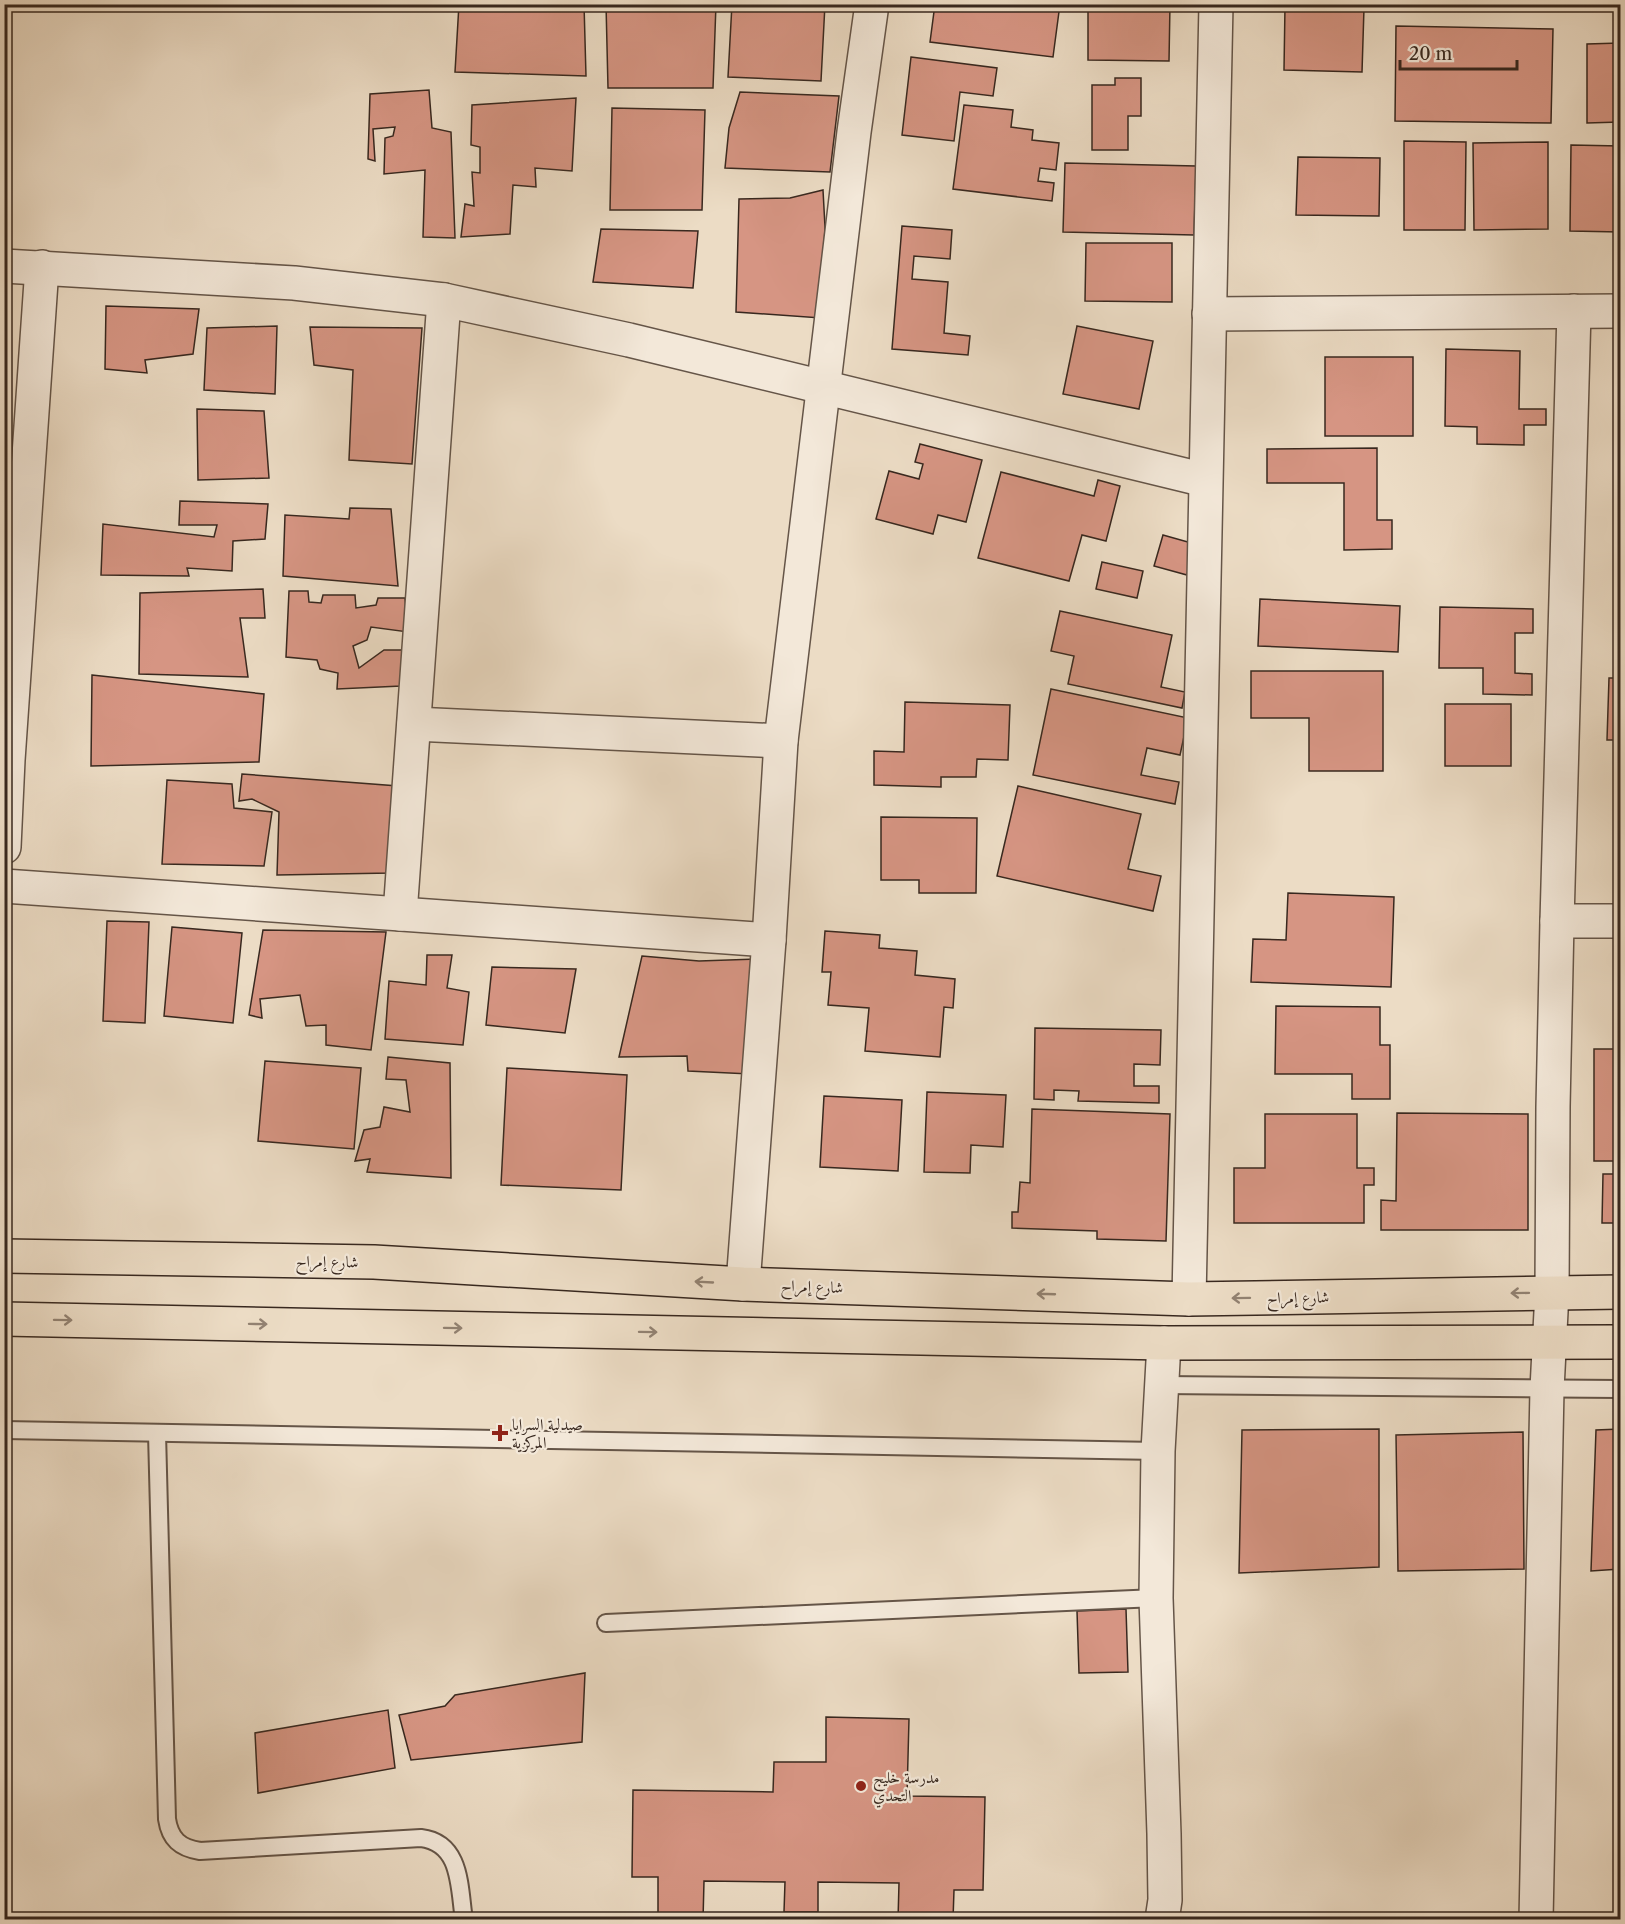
<svg xmlns="http://www.w3.org/2000/svg" width="1625" height="1924" font-family="'Libre Caslon Text',Amiri,serif">
<style>
.building{fill:#d69583;stroke:#38281f;stroke-width:1.5}
.lines{fill:none;stroke-linecap:round;stroke-linejoin:round}
.lane-casing{stroke:#655548;stroke-width:20}
.street-casing{stroke:#655548;stroke-width:36}
.primary-casing{stroke:#38281f;stroke-width:36}
.lane{stroke:#f3e8d9;stroke-width:16}
.street{stroke:#f3e8d9;stroke-width:33}
.primary{stroke:#ecdcc5;stroke-width:33}
.oneway{stroke:#928272}
.poi-dot{fill:#8f2418;stroke:#f3e8d9;stroke-width:2}
.labels{text-anchor:middle;stroke-width:4.5;stroke-linejoin:round;paint-order:stroke}
.street-label{font-size:16px;fill:#38281f;stroke:#f3e8d9}
.poi-label{font-size:16px;fill:#38281f;stroke:#f3e8d9;text-anchor:start}
</style>
<rect width="100%" height="100%" fill="#ecdcc5"/>
<filter id="stains"><feTurbulence type="fractalNoise" baseFrequency=".00333" numOctaves="4"/><feColorMatrix values="0 0 0 0 .2 0 0 0 0 .09 0 0 0 0 .02 0 0 0 .5 -.17"/></filter>
<radialGradient id="worn" r=".72"><stop offset=".6" stop-color="#630" stop-opacity="0"/><stop offset="1" stop-color="#630" stop-opacity=".3"/></radialGradient>
<g class="building">
<path d="M 459,4 L 584,4 L 586,76 L 455,72 Z"/>
<path d="M 606,4 L 716,4 L 713,88 L 608,88 Z"/>
<path d="M 732,4 L 825,4 L 821,81 L 728,77 Z"/>
<path d="M 935,4 L 1060,4 L 1053,57 L 930,42 Z"/>
<path d="M 1088,4 L 1170,4 L 1169,61 L 1088,60 Z"/>
<path d="M 1285,6 L 1364,8 L 1362,72 L 1284,70 Z"/>
<path d="M 1396,26 L 1553,29 L 1551,123 L 1395,121 Z"/>
<path d="M 1620,43 L 1620,122 L 1587,123 L 1587,44 Z"/>
<path d="M 911,57 L 997,68 L 993,96 L 960,92 L 954,141 L 902,135 Z"/>
<path d="M 1115,78 L 1141,78 L 1141,116 L 1128,116 L 1128,150 L 1092,150 L 1092,85 L 1115,85 Z"/>
<path d="M 429,90 L 432,128 L 451,132 L 455,238 L 423,237 L 425,170 L 384,174 L 385,138 L 393,136 L 395,127 L 373,129 L 375,161 L 368,159 L 370,94 Z"/>
<path d="M 740,92 L 839,96 L 830,172 L 725,168 L 729,128 Z"/>
<path d="M 576,98 L 572,171 L 535,168 L 536,187 L 513,185 L 510,234 L 461,237 L 465,204 L 474,206 L 472,172 L 480,173 L 480,147 L 471,145 L 472,105 Z"/>
<path d="M 964,105 L 1013,110 L 1011,127 L 1033,130 L 1032,140 L 1059,143 L 1056,170 L 1040,168 L 1038,181 L 1054,183 L 1052,201 L 953,189 Z"/>
<path d="M 612,108 L 705,110 L 702,210 L 610,210 Z"/>
<path d="M 1404,141 L 1466,142 L 1465,230 L 1404,230 Z"/>
<path d="M 1548,142 L 1548,229 L 1474,230 L 1473,143 Z"/>
<path d="M 1571,145 L 1620,146 L 1620,232 L 1570,231 Z"/>
<path d="M 1298,157 L 1380,158 L 1379,216 L 1296,215 Z"/>
<path d="M 1065,163 L 1196,166 L 1194,235 L 1063,232 Z"/>
<path d="M 823,190 L 825,227 L 821,318 L 736,312 L 739,199 L 790,198 Z"/>
<path d="M 902,226 L 952,230 L 950,259 L 914,256 L 912,279 L 948,282 L 944,333 L 970,336 L 968,355 L 892,349 Z"/>
<path d="M 601,229 L 698,231 L 693,288 L 593,282 Z"/>
<path d="M 1086,243 L 1172,243 L 1172,302 L 1085,301 Z"/>
<path d="M 106,306 L 199,309 L 193,354 L 145,360 L 147,373 L 105,369 Z"/>
<path d="M 277,326 L 275,394 L 204,390 L 207,328 Z"/>
<path d="M 1077,326 L 1153,341 L 1139,409 L 1063,394 Z"/>
<path d="M 310,327 L 422,328 L 412,464 L 349,460 L 353,370 L 314,365 Z"/>
<path d="M 1446,349 L 1520,351 L 1519,409 L 1546,409 L 1546,425 L 1524,425 L 1524,445 L 1477,444 L 1477,427 L 1445,426 Z"/>
<rect x="1325" y="357" width="88" height="79"/>
<path d="M 197,409 L 264,411 L 269,478 L 198,480 Z"/>
<path d="M 920,444 L 982,460 L 966,522 L 938,515 L 933,534 L 876,519 L 889,471 L 919,479 L 923,464 L 915,462 Z"/>
<path d="M 1377,448 L 1377,520 L 1392,520 L 1392,549 L 1344,550 L 1344,483 L 1267,483 L 1267,449 Z"/>
<path d="M 1001,472 L 1094,496 L 1098,480 L 1120,486 L 1106,541 L 1082,535 L 1069,581 L 978,558 Z"/>
<path d="M 180,501 L 268,504 L 265,539 L 233,541 L 232,571 L 187,568 L 189,576 L 101,575 L 103,524 L 214,537 L 217,525 L 179,525 Z"/>
<path d="M 350,508 L 391,509 L 398,586 L 283,576 L 285,515 L 349,519 Z"/>
<path d="M 1163,535 L 1195,544 L 1187,575 L 1154,566 Z"/>
<path d="M 1102,562 L 1143,571 L 1137,598 L 1096,589 Z"/>
<path d="M 263,589 L 265,618 L 240,618 L 248,677 L 139,674 L 140,593 Z"/>
<path d="M 289,591 L 308,591 L 309,602 L 321,603 L 323,595 L 355,595 L 356,608 L 376,605 L 378,598 L 405,598 L 408,632 L 371,627 L 367,640 L 353,646 L 359,668 L 384,650 L 404,650 L 401,686 L 337,689 L 338,673 L 320,669 L 317,660 L 286,657 Z"/>
<path d="M 1260,599 L 1400,606 L 1398,652 L 1258,646 Z"/>
<path d="M 1440,607 L 1533,609 L 1533,633 L 1515,633 L 1515,673 L 1532,674 L 1532,695 L 1483,694 L 1483,668 L 1439,668 Z"/>
<path d="M 1060,611 L 1172,635 L 1161,687 L 1185,692 L 1182,708 L 1068,684 L 1074,656 L 1051,651 Z"/>
<path d="M 1251,671 L 1383,671 L 1383,771 L 1309,771 L 1309,718 L 1251,718 Z"/>
<path d="M 92,675 L 264,694 L 259,762 L 91,766 Z"/>
<path d="M 1609,678 L 1620,678 L 1620,740 L 1607,740 Z"/>
<path d="M 1051,689 L 1188,718 L 1180,755 L 1147,748 L 1141,775 L 1179,782 L 1175,804 L 1033,775 Z"/>
<path d="M 905,702 L 1010,705 L 1008,760 L 977,759 L 976,777 L 941,777 L 941,787 L 874,785 L 874,751 L 904,752 Z"/>
<rect x="1445" y="704" width="66" height="62"/>
<path d="M 242,774 L 398,786 L 391,873 L 277,875 L 279,812 L 252,799 L 239,801 Z"/>
<path d="M 167,780 L 232,784 L 234,808 L 272,812 L 264,866 L 162,864 Z"/>
<path d="M 1619,785 L 1620,785 L 1620,830 L 1617,830 Z"/>
<path d="M 1018,786 L 1141,814 L 1128,869 L 1161,876 L 1153,911 L 997,876 Z"/>
<path d="M 881,817 L 977,818 L 976,893 L 919,893 L 919,880 L 881,880 Z"/>
<path d="M 1288,893 L 1394,897 L 1391,987 L 1251,982 L 1253,939 L 1286,940 Z"/>
<path d="M 107,921 L 149,922 L 145,1023 L 103,1021 Z"/>
<path d="M 172,927 L 242,933 L 233,1023 L 164,1016 Z"/>
<path d="M 263,930 L 386,932 L 371,1050 L 326,1045 L 326,1025 L 306,1026 L 300,995 L 260,999 L 262,1018 L 249,1015 Z"/>
<path d="M 825,931 L 880,935 L 879,948 L 917,951 L 915,975 L 955,979 L 953,1008 L 944,1007 L 940,1057 L 865,1051 L 869,1008 L 828,1005 L 831,972 L 822,972 Z"/>
<path d="M 427,955 L 452,955 L 447,988 L 469,992 L 463,1045 L 385,1039 L 389,981 L 426,985 Z"/>
<path d="M 642,956 L 699,961 L 757,959 L 750,1074 L 688,1071 L 687,1056 L 619,1057 Z"/>
<path d="M 492,967 L 576,969 L 565,1033 L 486,1025 Z"/>
<path d="M 1276,1006 L 1380,1007 L 1380,1045 L 1390,1045 L 1390,1099 L 1352,1099 L 1352,1074 L 1275,1074 Z"/>
<rect x="1616" y="1015" width="4" height="15"/>
<path d="M 1035,1028 L 1161,1030 L 1160,1065 L 1134,1064 L 1134,1086 L 1159,1086 L 1159,1103 L 1078,1101 L 1079,1091 L 1054,1090 L 1054,1100 L 1034,1099 Z"/>
<rect x="1594" y="1049" width="26" height="112"/>
<path d="M 388,1057 L 450,1063 L 451,1178 L 367,1172 L 370,1159 L 355,1161 L 364,1130 L 380,1127 L 384,1107 L 410,1112 L 406,1080 L 386,1079 Z"/>
<path d="M 265,1061 L 361,1068 L 354,1149 L 258,1141 Z"/>
<path d="M 507,1068 L 627,1075 L 621,1190 L 501,1185 Z"/>
<path d="M 927,1092 L 1006,1095 L 1003,1147 L 971,1145 L 970,1173 L 924,1172 Z"/>
<path d="M 824,1096 L 902,1100 L 898,1171 L 820,1167 Z"/>
<path d="M 1032,1109 L 1170,1114 L 1166,1241 L 1097,1239 L 1097,1231 L 1012,1228 L 1012,1212 L 1018,1212 L 1020,1182 L 1030,1183 Z"/>
<path d="M 1397,1113 L 1528,1114 L 1528,1230 L 1381,1230 L 1381,1200 L 1396,1201 Z"/>
<path d="M 1265,1114 L 1357,1114 L 1357,1168 L 1374,1168 L 1374,1185 L 1364,1185 L 1364,1223 L 1234,1223 L 1234,1168 L 1265,1168 Z"/>
<path d="M 1603,1174 L 1620,1174 L 1620,1223 L 1602,1223 Z"/>
<path d="M 1379,1429 L 1379,1567 L 1239,1573 L 1242,1430 Z"/>
<path d="M 1620,1429 L 1620,1569 L 1591,1571 L 1596,1430 Z"/>
<path d="M 1523,1432 L 1524,1569 L 1398,1571 L 1396,1435 Z"/>
<path d="M 1126,1609 L 1128,1672 L 1079,1673 L 1077,1611 Z"/>
<path d="M 585,1673 L 582,1742 L 411,1760 L 399,1715 L 445,1706 L 455,1695 Z"/>
<path d="M 388,1710 L 395,1768 L 258,1793 L 255,1733 Z"/>
<path d="M 826,1717 L 909,1719 L 907,1796 L 985,1797 L 983,1890 L 954,1890 L 953,1920 L 898,1920 L 899,1883 L 818,1882 L 818,1912 L 784,1912 L 785,1882 L 704,1881 L 703,1920 L 658,1920 L 658,1877 L 632,1877 L 633,1790 L 773,1792 L 774,1762 L 826,1762 Z"/>
</g>
<g class="lines">
<g class="lane-casing">
<g id="lane">
<path d="M 1162,1385 L 1620,1389"/>
<path d="M 4,1430 L 1158,1451"/>
<path d="M 157,1433 L 167,1819 C 170,1839 180,1848 200,1851 L 421,1838 C 462,1843 459,1888 464,1920"/>
<path d="M 606,1623 L 1156,1598"/>
</g>
</g>
<g class="street-casing">
<g id="street">
<path d="M 4,266 L 294,283 L 444,300 L 629,340 L 1205,480"/>
<path d="M 1209,314 L 1620,311"/>
<path d="M 414,724 L 781,741"/>
<path d="M 4,847 L 8,760 L 42,267"/>
<path d="M 4,886 L 769,940"/>
<path d="M 400,914 L 444,300"/>
<path d="M 1557,921 L 1620,921"/>
<path d="M 743,1284 L 769,940 L 781,741 L 854,132 L 872,4"/>
<path d="M 1189,1299 L 1216,4"/>
<path d="M 1162,1920 L 1165,1900 L 1164,1834 L 1156,1598 L 1158,1451 L 1164,1343"/>
<path d="M 1536,1920 L 1547,1389 L 1552,1292 L 1553,1107 L 1557,921 L 1574,311"/>
</g>
</g>
<g class="primary-casing">
<g id="primary">
<path d="M 4,1256 L 374,1262 L 743,1284 L 1189,1299 L 1620,1292"/>
<path d="M 4,1319 L 1164,1343 L 1620,1342"/>
</g>
</g>
<use href="#lane" class="lane"/>
<use href="#street" class="street"/>
<use href="#primary" class="primary"/>
</g>
<defs><path id="oneway-shaft" d="M-6 0H5M1.5-3L5.5 0L1.5 3" fill="none" stroke-width="1.6" stroke-linecap="round" stroke-linejoin="round" transform="scale(1.5)"/></defs>
<g class="oneway">
<use href="#oneway-shaft" transform="translate(704 1282) rotate(-177)"/>
<use href="#oneway-shaft" transform="translate(1520 1293) rotate(179)"/>
<use href="#oneway-shaft" transform="translate(1046 1294) rotate(-178)"/>
<use href="#oneway-shaft" transform="translate(1241 1298) rotate(179)"/>
<use href="#oneway-shaft" transform="translate(63 1320) rotate(1)"/>
<use href="#oneway-shaft" transform="translate(258 1324) rotate(1)"/>
<use href="#oneway-shaft" transform="translate(453 1328) rotate(1)"/>
<use href="#oneway-shaft" transform="translate(648 1332) rotate(1)"/>
</g>
<g class="poi-dot">
<path d="M497 1424h6v6h6v6h-6v6h-6v-6h-6v-6h6z"/>
<circle cx="861" cy="1786" r="6"/>
</g>
<g class="labels">
<g class="street-label">
<text transform="translate(327 1261) rotate(1)" y="6">شارع إمراح</text>
<text transform="translate(812 1286) rotate(2)" y="6">شارع إمراح</text>
<text transform="translate(1298 1297) rotate(-1)" y="6">شارع إمراح</text>
</g>
<g class="poi-label">
<text x="512" y="1430">صيدلية السرايا<tspan x="512" dy="18">المركزية</tspan></text>
<text x="873" y="1783">مدرسة خليج<tspan x="873" dy="18">التحدي</tspan></text>
</g>
</g>
<rect width="1625" height="1924" fill="none" stroke="#ecdcc5" stroke-width="24"/>
<rect x="6" y="6" width="1613" height="1912" fill="none" stroke="#38281f" stroke-width="3"/>
<rect x="12" y="12" width="1601" height="1900" fill="none" stroke="#38281f" stroke-width="1.5"/>
<path d="M1400 60v9h117v-9" fill="none" stroke="#38281f" stroke-width="3"/>
<text x="1409" y="60" font-size="18" fill="#38281f" stroke="#f3e8d9" stroke-width="4.5" paint-order="stroke">20 m</text>
<rect width="100%" height="100%" filter="url(#stains)"/>
<rect width="100%" height="100%" fill="url(#worn)"/>
</svg>
